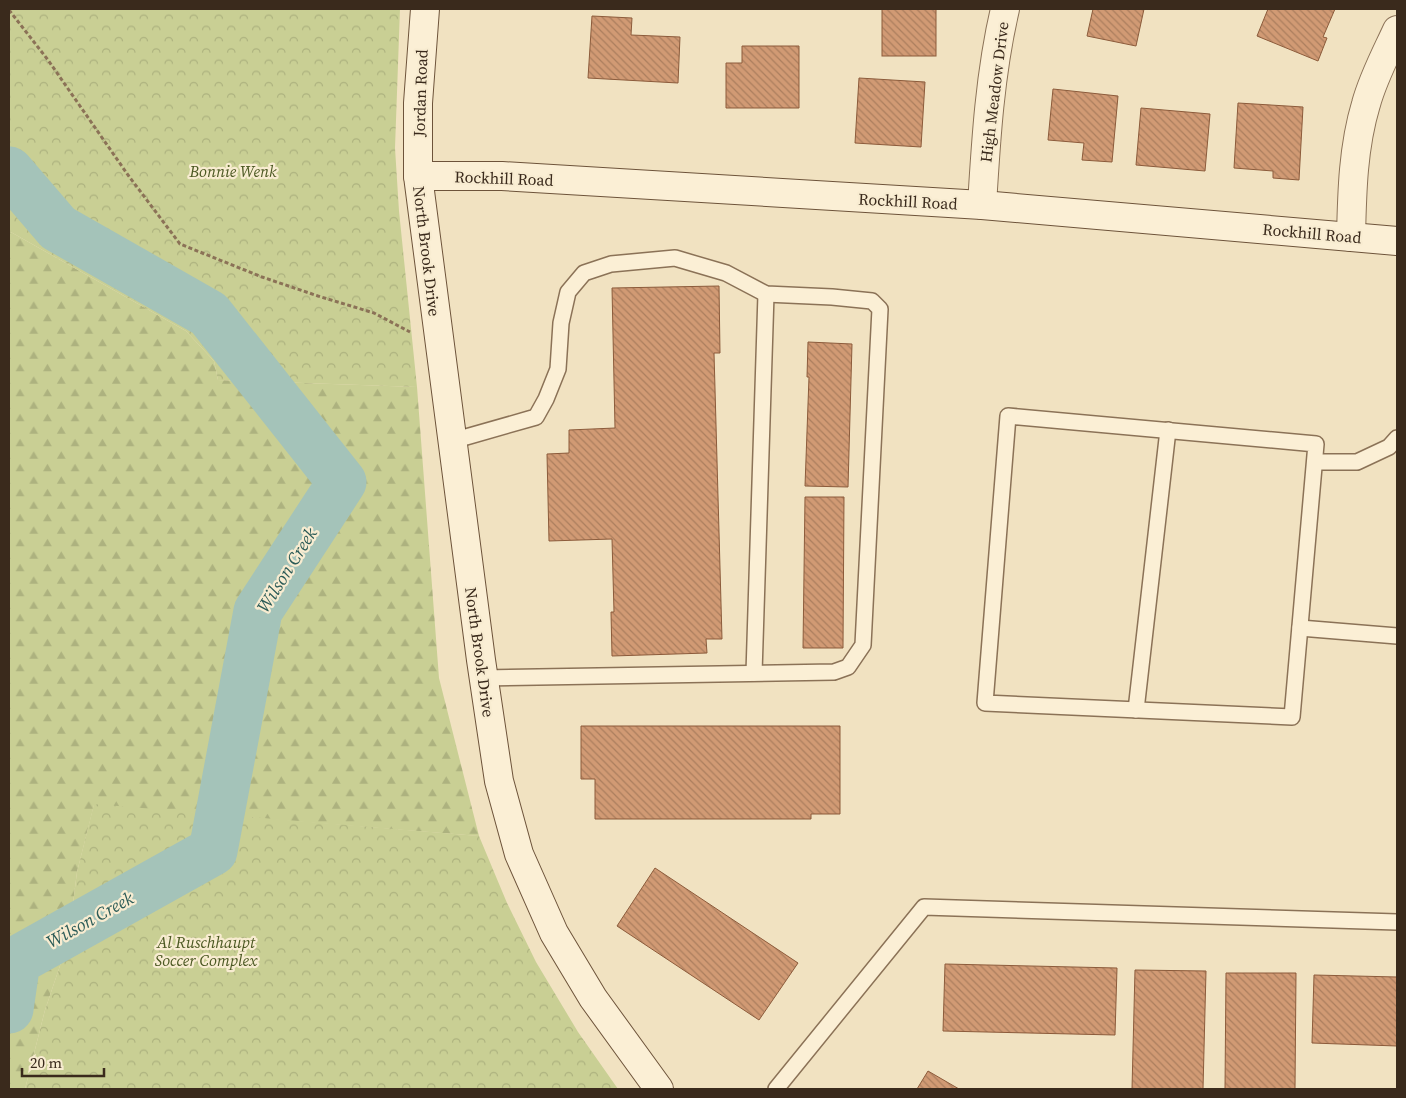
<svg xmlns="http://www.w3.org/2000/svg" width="1406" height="1098" font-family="'Source Serif 4',serif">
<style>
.forest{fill:url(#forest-firs)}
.park{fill:url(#park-crowns)}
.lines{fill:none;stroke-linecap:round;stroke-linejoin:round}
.river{stroke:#a4c3b9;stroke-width:49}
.building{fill:url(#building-back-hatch);stroke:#8c5b3b}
.lane-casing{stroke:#8b7257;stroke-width:18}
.street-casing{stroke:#8b7257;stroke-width:30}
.secondary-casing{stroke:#6d533a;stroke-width:30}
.path{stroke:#8b7257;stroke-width:3;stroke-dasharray:4 2.5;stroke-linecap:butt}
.lane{stroke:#fbefd5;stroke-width:15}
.street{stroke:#fbefd5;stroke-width:28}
.secondary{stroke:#fbefd5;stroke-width:28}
.labels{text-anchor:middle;stroke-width:4.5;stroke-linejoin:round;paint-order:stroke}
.street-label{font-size:16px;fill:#3a2a1c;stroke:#f8ecd1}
.park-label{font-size:16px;font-style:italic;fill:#4b5822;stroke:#f8ecd1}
.water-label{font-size:18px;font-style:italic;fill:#2b5b57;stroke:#f8ecd1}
</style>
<defs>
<pattern id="forest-firs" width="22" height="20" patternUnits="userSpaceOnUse" patternTransform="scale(1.25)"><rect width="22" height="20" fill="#c9cf94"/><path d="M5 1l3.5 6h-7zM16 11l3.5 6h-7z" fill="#adb27f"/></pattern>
<pattern id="park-crowns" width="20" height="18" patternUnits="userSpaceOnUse" patternTransform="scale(1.25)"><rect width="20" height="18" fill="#c9cf94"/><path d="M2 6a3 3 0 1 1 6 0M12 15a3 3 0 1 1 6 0" fill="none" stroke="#adb27f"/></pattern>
<pattern id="building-back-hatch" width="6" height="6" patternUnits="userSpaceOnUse" patternTransform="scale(1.25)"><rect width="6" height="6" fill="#d19a74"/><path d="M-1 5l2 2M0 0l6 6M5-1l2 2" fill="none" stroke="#ab7e5e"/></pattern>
</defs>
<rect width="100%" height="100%" fill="#f1e2c1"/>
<path class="forest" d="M 9,231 L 186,331 L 214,361 L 218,380 L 417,387 L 439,678 L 479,836 L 94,805 L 77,872 L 68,942 L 45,1010 L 25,1089 L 9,1089 Z"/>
<g class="park">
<path d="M 9,9 L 400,9 L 395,148 L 399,211 L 417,387 L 218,380 L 214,361 L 186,331 L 9,231 Z"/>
<path d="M 94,804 L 479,836 L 507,903 L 536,962 L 578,1032 L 618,1089 L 25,1089 L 45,1010 L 68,942 L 77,872 Z"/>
</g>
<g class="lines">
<path class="river" d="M 9,171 L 58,228 L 209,314 L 342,482 L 258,611 L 213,851 L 16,961 L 9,1009"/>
</g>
<g class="building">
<rect x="882" y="9" width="54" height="47"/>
<path d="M 1093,9 L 1144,9 L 1136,46 L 1087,36 Z"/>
<path d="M 1268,9 L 1335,9 L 1323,37 L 1327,38 L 1318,61 L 1257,36 Z"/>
<path d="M 592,16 L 632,18 L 631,35 L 680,37 L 678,83 L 588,78 Z"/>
<path d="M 742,46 L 799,46 L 799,108 L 726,108 L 726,63 L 742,63 Z"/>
<path d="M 859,78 L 925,82 L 921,147 L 855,143 Z"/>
<path d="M 1053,89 L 1118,96 L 1112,162 L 1082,160 L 1084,143 L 1048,140 Z"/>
<path d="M 1238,103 L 1303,107 L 1299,180 L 1273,178 L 1273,171 L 1234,168 Z"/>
<path d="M 1141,108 L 1210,114 L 1205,171 L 1136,165 Z"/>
<path d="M 719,286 L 720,353 L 714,353 L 722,639 L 706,639 L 707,653 L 612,656 L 611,612 L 614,612 L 612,539 L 549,541 L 547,454 L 569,453 L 569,430 L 615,428 L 612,288 Z"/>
<path d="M 808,342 L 852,344 L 848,487 L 805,486 L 809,377 L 807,377 Z"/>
<path d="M 805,497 L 844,497 L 843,648 L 803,648 Z"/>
<path d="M 581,726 L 840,726 L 840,814 L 811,814 L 811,819 L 595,819 L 595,779 L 581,779 Z"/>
<path d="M 655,868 L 798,963 L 759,1020 L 617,926 Z"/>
<path d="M 945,964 L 1117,968 L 1115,1035 L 943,1031 Z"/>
<path d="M 1135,970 L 1206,971 L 1203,1089 L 1132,1089 Z"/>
<path d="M 1226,973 L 1296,973 L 1295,1089 L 1225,1089 Z"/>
<path d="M 1314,975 L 1397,977 L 1397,1046 L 1312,1043 Z"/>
<path d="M 928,1071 L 959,1089 L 917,1089 Z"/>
</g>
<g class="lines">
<g class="lane-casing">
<g id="lane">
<path d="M 1008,416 L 1316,444 L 1292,717 L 985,703 Z"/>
<path d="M 452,441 L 536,417 L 546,399 L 558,369 L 561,323 L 568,292 L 584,273 L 611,264 L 675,258 L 726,273 L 766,294 L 832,297 L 872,301 L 880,309 L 863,645 L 848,667 L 834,672 L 483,678"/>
<path d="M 1315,462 L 1357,462 L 1389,447 L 1397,438"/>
<path d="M 1300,628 L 1397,636"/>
<path d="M 754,673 L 766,294"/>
<path d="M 1136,710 L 1168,430"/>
<path d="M 776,1089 L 924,907 L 1397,922"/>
</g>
</g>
<g class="street-casing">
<g id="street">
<path d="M 982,205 C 986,139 990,73 1005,9"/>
<path d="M 1351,237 C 1352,192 1353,147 1366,104 C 1373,78 1386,54 1397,30"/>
</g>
</g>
<g class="secondary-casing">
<g id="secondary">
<path d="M 425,9 L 418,103 L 418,176 L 481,660 L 499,781 L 519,854 L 554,933 L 593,998 L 659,1089"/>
<path d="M 418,176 L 502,176 L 982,205 L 1397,241"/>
</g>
</g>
<path class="path" d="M 9,10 L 48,60 L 128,175 L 180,244 L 262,277 L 318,296 L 374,313 L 410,332"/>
<use href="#lane" class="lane"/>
<use href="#street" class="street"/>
<use href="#secondary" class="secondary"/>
</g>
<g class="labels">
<g class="street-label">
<text transform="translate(994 92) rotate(-83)" y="6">High Meadow Drive</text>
<text transform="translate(420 93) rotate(-88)" y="6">Jordan Road</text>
<text transform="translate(504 178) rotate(2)" y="6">Rockhill Road</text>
<text transform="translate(908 201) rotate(3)" y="6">Rockhill Road</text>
<text transform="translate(1312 233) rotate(5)" y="6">Rockhill Road</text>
<text transform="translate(427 251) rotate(83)" y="6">North Brook Drive</text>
<text transform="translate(480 652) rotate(82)" y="6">North Brook Drive</text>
</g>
<g class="park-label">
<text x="233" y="177">Bonnie Wenk</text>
<text x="206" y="948">Al Ruschhaupt<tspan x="206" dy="18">Soccer Complex</tspan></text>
</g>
<g class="water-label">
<text transform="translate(287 570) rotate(-58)" y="6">Wilson Creek</text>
<text transform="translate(90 920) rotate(-29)" y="6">Wilson Creek</text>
</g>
</g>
<rect width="1406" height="1098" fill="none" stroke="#3a2a1c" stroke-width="20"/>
<path d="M22 1068v8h82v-8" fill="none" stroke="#3a2a1c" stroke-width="2.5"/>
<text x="30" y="1068" font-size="15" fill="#3a2a1c" stroke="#f8ecd1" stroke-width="4" paint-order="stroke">20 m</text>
</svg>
